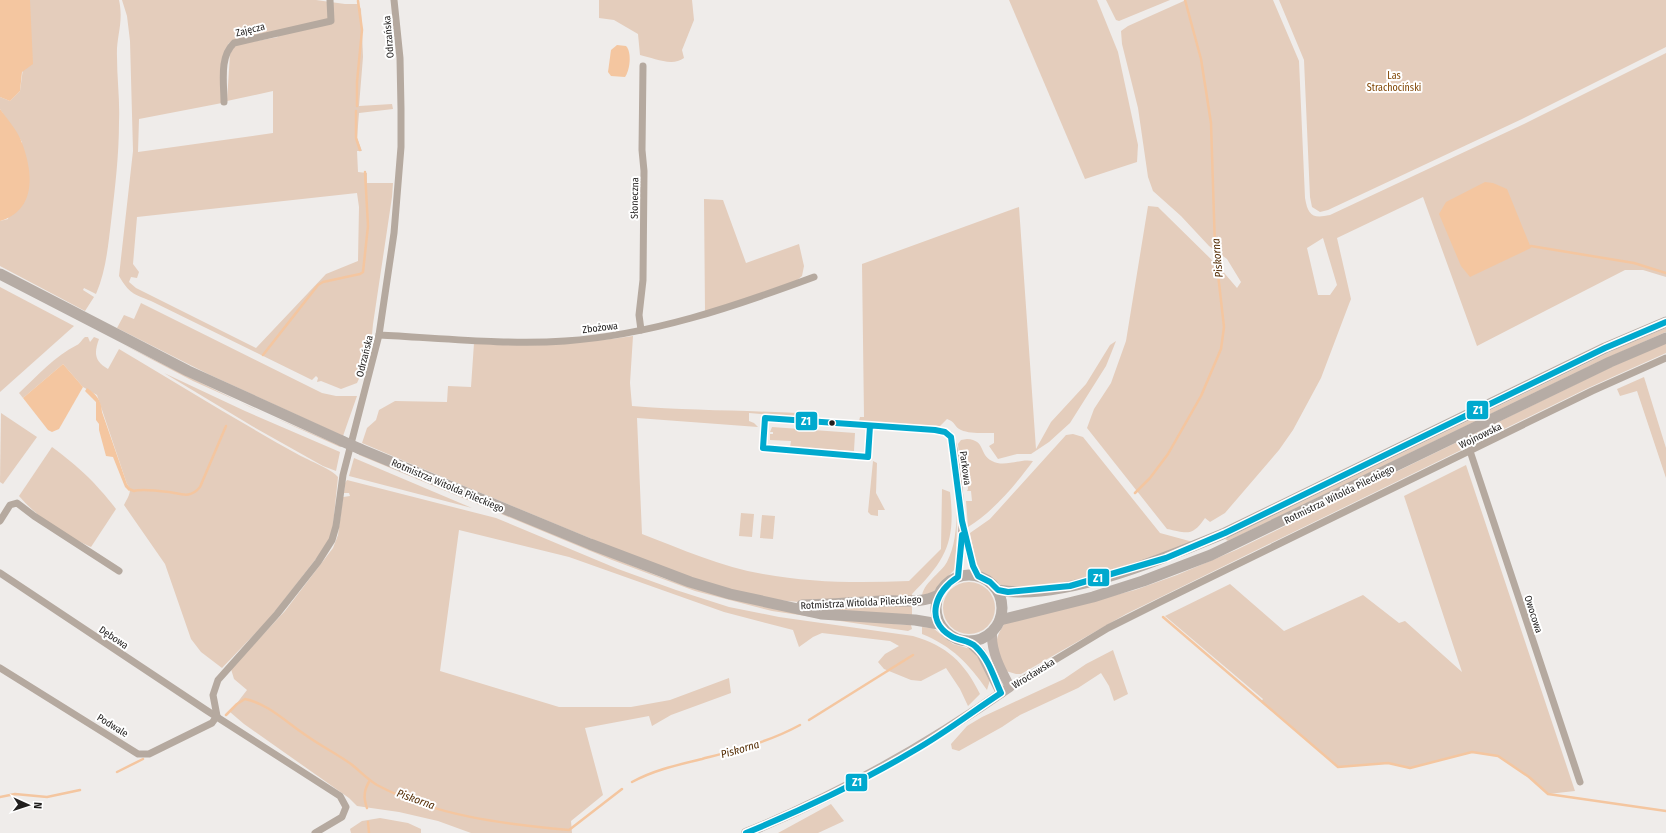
<svg xmlns="http://www.w3.org/2000/svg" width="1666" height="833" font-family="'Fira Sans Condensed',sans-serif">
<style>
.green{fill:#e4cdbc;fill-rule:evenodd}
.water{fill:#f4c6a0}
.lines{fill:none;stroke-linecap:round;stroke-linejoin:round}
.stream{stroke:#f4c6a0;stroke-width:2.5}
.minor{stroke:#b5a99f;stroke-width:7}
.secondary{stroke:#bcb0a9;stroke-width:10}
.primary{stroke:#b6aca5;stroke-width:11}
.primary-bridge{stroke:#b6aca5;stroke-width:11}
.bus-1-casing{stroke:#fff;stroke-width:9}
.bus-1{stroke:#00a9ce;stroke-width:6}
.bus-dot{fill:#211f1e;stroke:#fff;stroke-width:1.5}
.labels{text-anchor:middle;stroke-width:4;stroke-linejoin:round;paint-order:stroke}
.street-label{font-size:10px;fill:#211f1e;stroke:#fff}
.park-label{font-size:10px;fill:#7f4402;stroke:#fff}
.water-label{font-size:11px;font-style:italic;fill:#522a00;stroke:#fff}
.line-badge{stroke:#fff;stroke-width:1.5}
.badge-label{font-size:11px;text-anchor:middle;font-weight:bold;fill:#fff}
</style>
<rect width="100%" height="100%" fill="#efecea"/>
<g class="green">
<path d="M 30,0 L 119,0 C 124,23 116,36 117,57 C 117,79 120,100 119,122 C 119,155 115,189 111,222 C 108,246 106,271 96,294 L 84,288 L 83,290 L 94,297 L 85,311 L 0,266 L 0,221 L 8,219 L 22,142 L 0,109 L 0,97 L 10,101 L 20,91 L 30,16 Z"/>
<path d="M 122,0 L 316,0 L 345,4 L 358,4 L 361,9 L 363,57 L 359,106 L 392,104 L 393,109 L 359,113 L 357,138 L 362,151 L 357,151 L 358,172 L 367,173 L 367,183 L 393,183 L 392,197 L 373,324 L 370,355 L 357,383 L 341,389 L 321,381 L 317,382 L 318,378 L 316,376 L 312,380 L 151,301 C 133,294 129,293 119,276 L 133,151 L 130,41 L 127,16 ZM 274,31 L 278,37 L 235,45 L 230,54 L 227,101 L 273,91 L 273,133 L 138,152 L 139,119 L 222,103 L 224,53 L 229,43 ZM 357,193 L 359,207 L 358,261 L 326,274 L 256,348 L 136,288 L 129,282 L 131,277 L 137,278 L 139,272 L 133,264 L 137,217 Z"/>
<path d="M 599,0 L 692,0 L 694,20 L 682,50 L 684,58 C 672,67 654,58 640,55 L 638,34 L 614,20 L 599,18 Z"/>
<path d="M 1009,0 L 1097,0 L 1118,52 L 1138,145 L 1137,162 L 1085,179 Z"/>
<path d="M 1106,0 L 1170,0 L 1119,21 L 1116,20 Z"/>
<path d="M 1186,0 L 1273,0 L 1299,61 L 1305,198 C 1308,215 1312,219 1330,215 L 1524,124 L 1666,53 L 1666,277 L 1643,270 L 1625,270 L 1477,346 L 1423,197 L 1337,238 L 1351,299 L 1349,304 L 1321,378 L 1293,430 L 1279,450 L 1225,513 L 1210,522 L 1205,518 C 1192,537 1187,533 1167,529 L 1087,428 L 1094,409 L 1111,383 L 1126,341 L 1148,206 L 1158,207 L 1163,212 L 1220,268 L 1237,288 L 1241,282 L 1227,259 L 1209,246 L 1181,216 L 1153,191 L 1148,177 L 1138,108 L 1122,44 L 1121,31 L 1128,26 ZM 1323,238 L 1337,285 L 1330,295 L 1318,295 L 1307,248 Z"/>
<path d="M 1279,0 L 1666,0 L 1666,47 L 1522,119 L 1328,210 L 1320,212 L 1312,207 L 1310,197 L 1304,60 Z"/>
<path d="M 704,199 L 723,200 L 746,263 L 799,244 L 804,266 L 802,276 L 796,281 L 705,312 Z"/>
<path d="M 1019,207 L 1036,449 L 1051,422 L 1086,384 L 1110,345 L 1116,341 L 1106,366 L 1070,423 L 1049,442 L 1031,454 L 1017,454 L 998,459 L 989,446 L 994,443 L 994,433 C 984,433 970,434 961,430 C 954,427 956,422 947,419 L 940,426 L 859,421 L 860,417 L 864,417 L 862,264 Z"/>
<path d="M 0,287 L 74,326 L 0,392 Z"/>
<path d="M 141,303 L 322,393 L 336,396 L 357,396 L 343,436 L 208,374 L 117,328 L 124,315 L 134,319 Z"/>
<path d="M 1666,328 L 1666,332 L 1600,361 L 1228,541 L 1225,539 L 1616,349 Z"/>
<path d="M 633,336 L 630,383 L 632,406 C 692,411 752,410 813,414 L 812,418 L 749,413 L 749,421 L 754,423 L 758,427 L 637,418 L 642,534 C 681,549 722,567 763,574 C 812,583 860,583 909,581 L 941,549 L 942,489 L 950,492 C 956,542 946,560 912,594 L 912,597 C 867,600 818,607 773,599 C 701,586 633,556 565,528 C 498,500 430,472 362,443 L 367,428 L 376,420 L 379,410 L 395,401 L 447,402 L 448,386 L 471,387 L 474,343 C 528,346 579,344 633,336 Z"/>
<path d="M 85,337 L 88,337 L 90,342 L 94,337 L 99,339 C 94,353 94,361 108,369 L 119,349 C 179,385 238,421 299,455 C 308,460 333,470 338,477 L 332,535 L 319,555 L 269,619 L 222,668 L 201,652 L 191,639 L 165,564 L 124,505 C 128,497 133,491 127,484 L 97,395 L 83,387 L 63,364 L 23,398 L 19,393 C 37,376 55,356 77,345 C 80,344 82,339 85,337 Z"/>
<path d="M 1666,343 L 1666,353 L 1588,388 L 1126,614 L 1021,674 L 1016,674 L 1006,671 C 997,649 991,643 1005,623 L 1135,590 L 1177,575 L 1236,550 L 1609,368 Z"/>
<path d="M 122,344 L 250,407 L 341,446 L 340,447 L 193,381 Z"/>
<path d="M 164,373 L 245,411 L 340,452 L 336,471 L 323,466 L 252,426 Z"/>
<path d="M 1644,377 L 1666,448 L 1666,478 L 1637,391 L 1620,396 L 1617,389 Z"/>
<path d="M 1,413 L 37,437 L 3,484 L 0,482 Z"/>
<path d="M 772,427 L 855,433 L 854,451 L 790,447 L 791,441 L 770,440 L 770,434 L 773,434 L 773,432 L 770,432 Z"/>
<path d="M 1073,434 L 1083,437 L 1160,533 L 1193,542 C 1142,563 1087,582 1032,586 C 1023,587 1013,589 1004,586 C 998,584 982,573 977,568 L 970,533 L 990,519 L 1066,435 Z"/>
<path d="M 967,439 C 986,440 979,455 992,461 C 1005,468 1020,458 1033,461 C 1017,483 992,513 968,527 L 966,501 L 972,501 L 971,491 L 967,491 L 968,489 L 966,468 L 960,465 L 958,444 L 961,440 Z"/>
<path d="M 52,447 C 80,468 95,482 116,509 L 91,547 C 64,535 38,518 19,496 Z"/>
<path d="M 359,453 L 575,543 L 663,578 L 699,590 L 894,624 L 911,625 L 912,629 L 908,631 L 772,611 L 695,591 L 612,560 L 359,455 Z"/>
<path d="M 354,458 L 472,508 L 349,476 Z"/>
<path d="M 873,461 L 877,463 L 876,493 L 885,510 L 878,510 L 878,516 L 871,515 L 868,512 Z"/>
<path d="M 1466,465 L 1575,791 L 1548,794 L 1529,777 L 1498,756 L 1472,752 L 1410,768 L 1388,763 L 1338,767 L 1261,702 L 1263,699 L 1165,616 L 1230,584 L 1284,631 L 1363,595 L 1399,623 L 1405,621 L 1462,672 L 1404,496 Z"/>
<path d="M 347,480 L 496,518 L 618,569 L 676,590 L 729,607 L 779,617 L 913,636 C 947,646 964,662 980,694 L 968,706 L 960,689 L 946,668 L 921,681 L 911,680 L 884,669 L 878,662 L 885,654 L 899,646 L 890,641 L 822,633 L 813,637 L 799,647 L 793,630 L 724,612 L 569,557 L 459,530 L 440,671 L 559,707 L 631,707 L 670,700 L 729,678 L 731,693 L 671,715 L 652,726 L 649,716 L 585,728 L 603,795 L 571,821 L 572,833 L 471,833 L 438,821 L 399,812 L 357,806 L 349,798 L 244,724 L 230,712 L 247,690 L 234,679 L 231,669 L 285,611 L 333,548 L 338,535 L 343,497 L 350,496 L 349,493 L 344,493 L 345,483 Z"/>
<path d="M 957,512 L 956,568 L 932,593 L 922,597 C 922,584 941,573 947,562 C 955,546 956,530 957,512 Z"/>
<path d="M 741,513 L 754,514 L 752,537 L 739,536 Z"/>
<path d="M 762,515 L 775,516 L 773,539 L 760,538 Z"/>
<circle cx="969" cy="608" r="26"/>
<path d="M 912,604 L 912,615 L 839,612 L 824,607 Z"/>
<path d="M 922,627 L 933,628 L 953,644 L 974,650 L 990,680 L 987,690 C 969,664 952,646 922,634 Z"/>
<path d="M 1113,650 L 1128,694 L 1114,701 L 1109,686 L 1101,673 L 1078,688 L 1020,715 L 1002,727 L 959,751 L 952,749 L 951,744 L 967,726 L 982,717 L 1064,679 L 1086,664 Z"/>
<path d="M 831,804 L 844,821 L 818,833 L 778,833 Z"/>
<path d="M 380,818 L 408,823 L 421,829 L 421,833 L 351,833 L 350,829 L 362,821 Z"/>
</g>
<g class="water">
<path d="M 0,0 L 30,0 L 33,64 L 22,72 L 20,91 L 10,101 L 0,97 Z"/>
<path d="M 617,45 L 626,46 C 632,52 630,70 625,77 L 611,76 L 608,72 L 611,50 Z"/>
<path d="M 0,109 C 7,119 18,131 22,143 C 33,172 37,210 0,221 Z"/>
<path d="M 1485,182 L 1493,183 L 1507,189 L 1531,248 L 1470,277 L 1461,266 L 1439,214 L 1446,202 Z"/>
<path d="M 63,364 L 83,387 L 59,429 L 52,432 L 48,430 L 23,398 Z"/>
<path d="M 87,388 C 97,395 101,400 102,412 L 127,484 L 130,488 L 129,491 L 125,487 L 113,457 L 106,456 L 99,430 L 99,424 L 96,420 L 96,402 L 85,391 Z"/>
</g>
<g class="lines">
<g class="stream">
<path d="M 357,106 L 357,82 L 362,30 L 358,1"/>
<path d="M 356,111 L 356,138 L 360,150"/>
<path d="M 1531,246 L 1634,263 L 1666,273"/>
<path d="M 263,355 L 318,285 L 323,282 L 360,274 L 363,272 L 368,226 L 365,172"/>
<path d="M 129,489 L 134,491 C 140,489 161,491 169,492 C 182,494 190,499 200,487 L 226,426"/>
<path d="M 1135,493 L 1150,478 L 1168,454 L 1201,396 L 1221,349 L 1224,327 L 1215,248 L 1211,123 L 1201,59 L 1185,0"/>
<path d="M 1163,617 L 1338,767 L 1388,763 L 1410,768 L 1472,752 L 1498,756 L 1529,777 L 1548,794 L 1666,811"/>
<path d="M 226,715 L 237,704 L 245,699 C 269,704 287,723 307,736 C 321,746 337,754 351,764 C 360,771 367,779 377,785 C 435,816 504,824 569,830 L 622,789"/>
<path d="M 809,720 L 913,655"/>
<path d="M 117,772 L 143,759"/>
<path d="M 632,782 C 654,770 677,765 702,759 C 736,750 769,742 800,725"/>
<path d="M 0,797 L 15,794 L 47,797 L 80,790"/>
<path d="M 367,808 C 363,797 364,790 370,780"/>
<path d="M 368,822 L 369,833"/>
</g>
<g class="minor">
<path d="M 224,102 C 224,83 219,57 234,43 L 331,21 L 330,0"/>
<path d="M 641,330 L 639,315 L 643,280 L 644,171 L 642,150 L 643,66"/>
<path d="M 379,335 C 440,338 505,345 565,341 C 651,335 733,307 814,277"/>
<path d="M 765,418 L 935,430 L 949,434 C 957,444 960,504 962,520 C 965,538 969,560 978,576"/>
<path d="M 1470,451 L 1580,782"/>
<path d="M 0,521 L 10,505 L 17,503 L 34,516 L 119,571"/>
<path d="M 0,573 L 206,710 L 340,796 L 346,807 L 342,817 L 315,833"/>
<path d="M 958,577 L 962,527"/>
<path d="M 0,668 L 138,754 L 149,754 L 212,723 L 217,716 L 213,695 L 218,680 L 277,614 L 318,562 L 332,540 L 336,526 L 343,475 L 379,335 L 394,233 L 401,147 L 401,109 L 400,58 L 394,0"/>
<path d="M 1010,687 L 1108,628 L 1162,601 L 1592,391 L 1666,358"/>
</g>
<g class="secondary">
<path d="M 969,642 L 981,653 L 1001,693"/>
<path d="M 746,833 C 839,795 927,745 1010,687 C 1001,670 991,652 992,633"/>
</g>
<g class="primary">
<path d="M 0,274 L 188,371 L 342,441"/>
<path d="M 360,449 L 590,544 L 690,582 L 730,594 L 821,614 L 915,620 L 939,624"/>
<circle cx="969" cy="608" r="33"/>
<path d="M 998,590 C 1062,602 1165,558 1225,533 L 1605,348 L 1666,322"/>
<path d="M 802,605 C 829,605 856,602 883,601 C 902,600 921,604 938,595"/>
<path d="M 1000,620 L 1093,597 L 1143,581 L 1211,555 L 1610,362 L 1666,338"/>
</g>
<path class="primary-bridge" d="M 342,441 L 360,449"/>
<g class="bus-1-casing">
<g id="bus-1">
<path d="M 870,426 L 868,457 L 763,448 L 765,418 L 935,430 L 945,432 L 951,437 L 962,521 L 973,566 L 978,576 L 990,582 L 998,590 L 1008,592 L 1070,586 L 1166,558 L 1225,533 L 1605,348 L 1666,322"/>
<path d="M 746,833 C 804,809 861,782 915,750 C 945,733 972,712 1001,693 C 994,678 989,659 976,647 C 969,640 959,641 951,636 C 924,620 936,590 958,577 L 962,535"/>
</g>
</g>
<use href="#bus-1" class="bus-1"/>
</g>
<circle class="bus-dot" cx="832" cy="423" r="3.5"/>
<g class="labels">
<g class="street-label">
<text transform="translate(250 29) rotate(-14)" y="4">Zajęcza</text>
<text transform="translate(388 37) rotate(-95)" y="4">Odrzańska</text>
<text transform="translate(634 198) rotate(-89)" y="4">Słoneczna</text>
<text transform="translate(600 327) rotate(-7)" y="4">Zbożowa</text>
<text transform="translate(364 356) rotate(-76)" y="4">Odrzańska</text>
<text transform="translate(1480 435) rotate(-26)" y="4">Wojnowska</text>
<text transform="translate(966 468) rotate(82)" y="4">Parkowa</text>
<text transform="translate(448 485) rotate(23)" y="4">Rotmistrza Witolda Pileckiego</text>
<text transform="translate(1339 494) rotate(-26)" y="4">Rotmistrza Witolda Pileckiego</text>
<text transform="translate(861 602) rotate(-3)" y="4">Rotmistrza Witolda Pileckiego</text>
<text transform="translate(1534 614) rotate(72)" y="4">Owocowa</text>
<text transform="translate(114 637) rotate(34)" y="4">Dębowa</text>
<text transform="translate(1033 673) rotate(-32)" y="4">Wrocławska</text>
<text transform="translate(113 725) rotate(32)" y="4">Podwale</text>
</g>
<g class="park-label">
<text x="1394" y="79">Las<tspan x="1394" dy="12">Strachociński</tspan></text>
</g>
<g class="water-label">
<text transform="translate(1217 258) rotate(-95)" y="4">Piskorna</text>
<text transform="translate(740 749) rotate(-16)" y="4">Piskorna</text>
<text transform="translate(416 799) rotate(20)" y="4">Piskorna</text>
</g>
</g>
<g class="line-badge">
<rect x="1466" y="400" width="23" height="20" rx="4" fill="#00a9ce"/>
<rect x="795" y="411" width="23" height="20" rx="4" fill="#00a9ce"/>
<rect x="1087" y="568" width="23" height="19" rx="4" fill="#00a9ce"/>
<rect x="845" y="773" width="23" height="19" rx="4" fill="#00a9ce"/>
</g>
<g class="badge-label">
<text x="1478" y="414">Z1</text>
<text x="806" y="425">Z1</text>
<text x="1098" y="582">Z1</text>
<text x="857" y="786">Z1</text>
</g>
<g transform="translate(28 805) rotate(93)" stroke="#ffffff" stroke-width="3" paint-order="stroke">
<path d="M0-3L7 15L0 10L-7 15Z" fill="#211f1e"/>
<text y="-6" font-size="11" font-weight="bold" text-anchor="middle" fill="#211f1e">N</text>
</g>
</svg>
